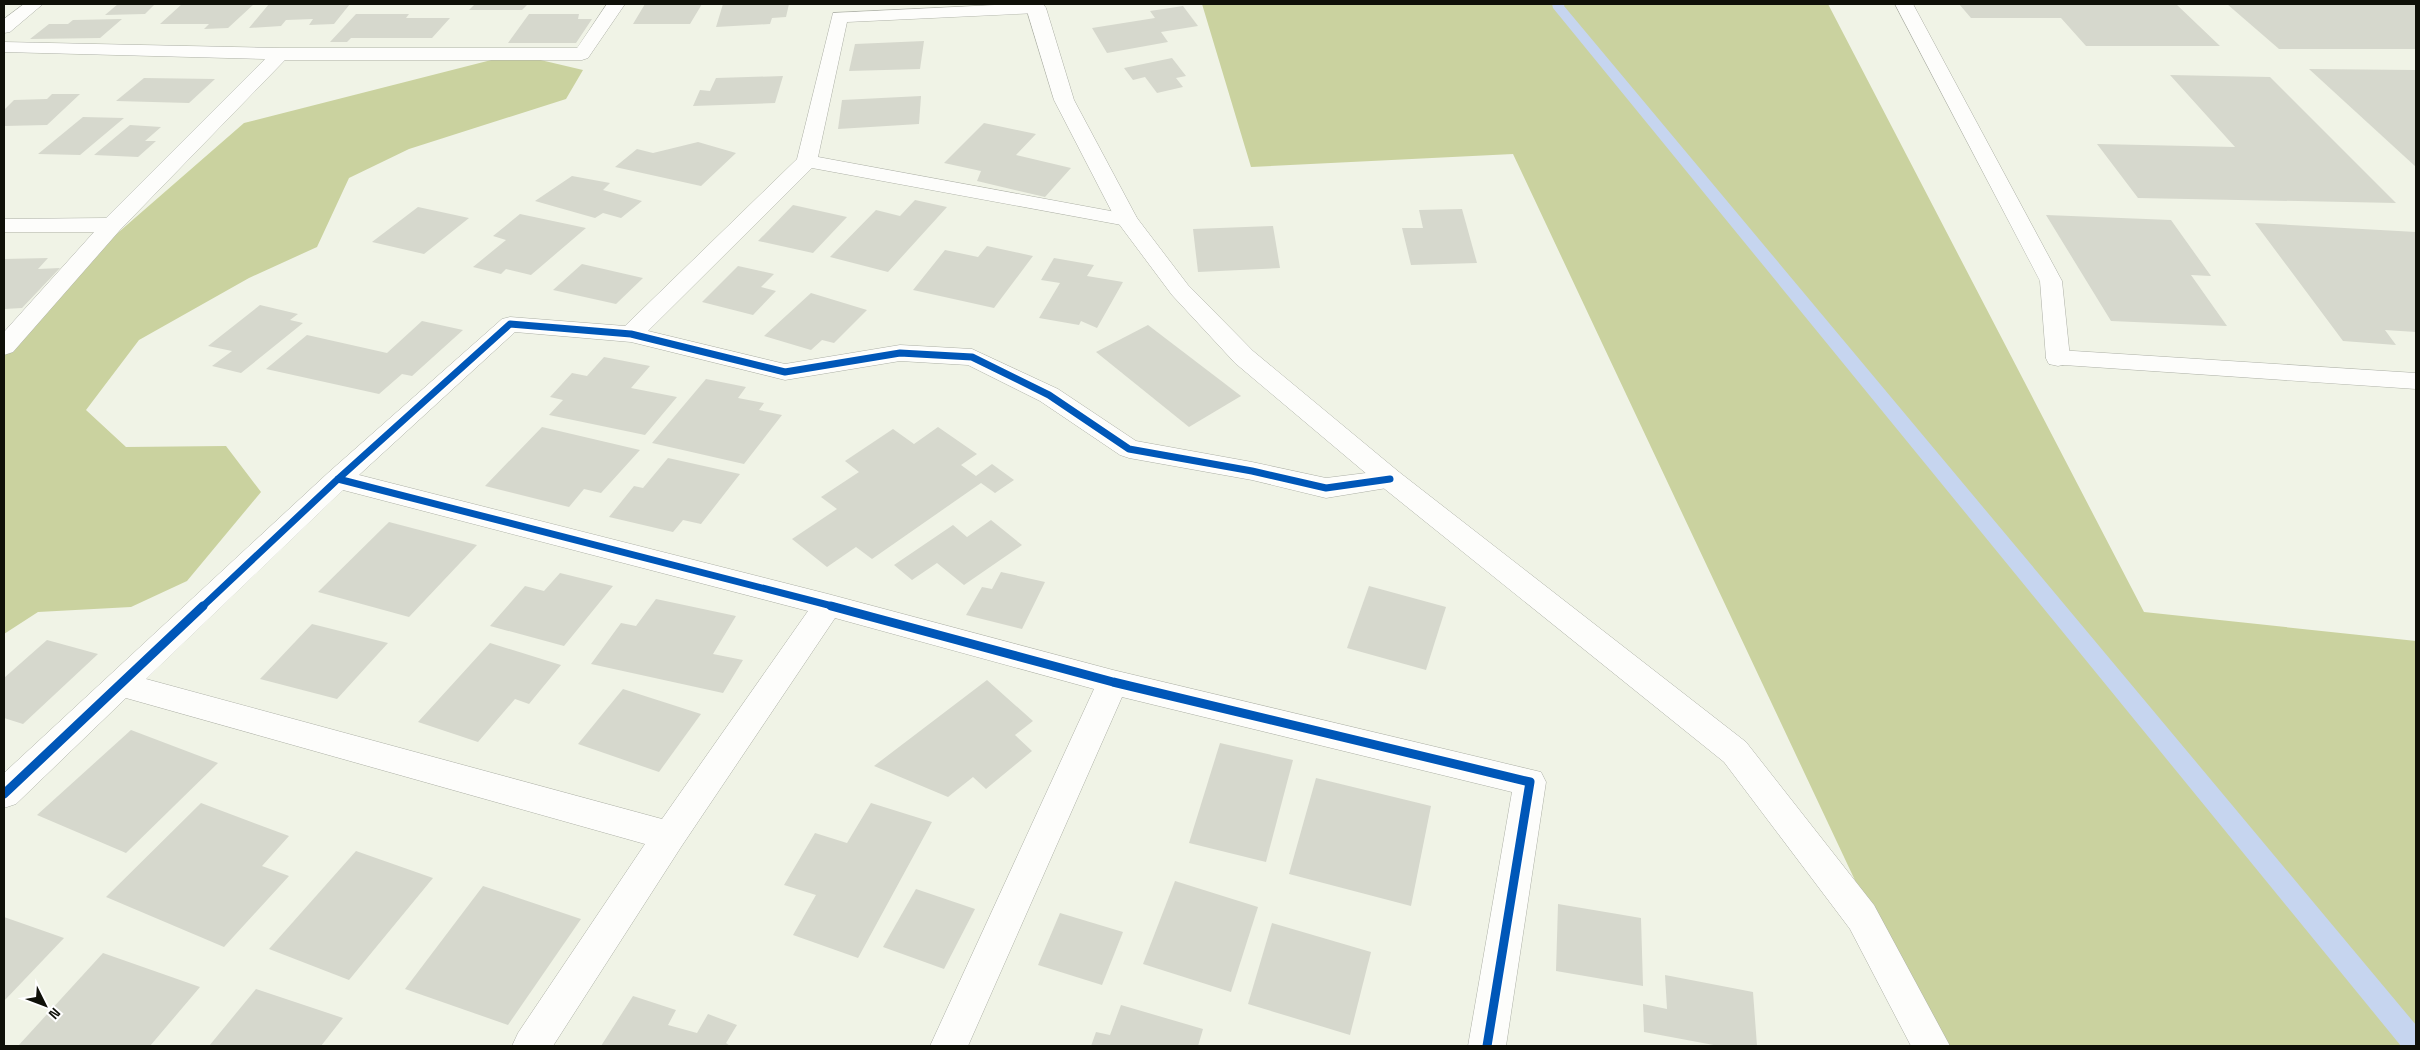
<svg xmlns="http://www.w3.org/2000/svg" width="2420" height="1050" font-family="'Space Grotesk',sans-serif">
<style>
.forest{fill:#cad29f}
.lines{fill:none;stroke-linecap:round;stroke-linejoin:round}
.stream{fill:#c6d5ef;fill-rule:evenodd}
.building{fill:#d6d8cd}
.minor-casing{stroke:#adb0a6;stroke-width:1}
.tertiary-casing{stroke:#adb0a6;stroke-width:1}
.minor{fill:#fdfdfb;fill-rule:evenodd}
.tertiary{fill:#fdfdfb;fill-rule:evenodd}
.cycleway-far1-casing{stroke:#fff;stroke-width:10}
.cycleway-casing{stroke:#fff;stroke-width:12}
.cycleway-far1{stroke:#0057b8;stroke-width:7}
.cycleway{stroke:#0057b8;stroke-width:9}
</style>
<rect width="100%" height="100%" fill="#f0f3e6"/>
<g class="forest">
<path d="M 1202,4 L 1828,4 L 2144,612 L 2416,641 L 2416,1046 L 1933,1046 L 1513,154 L 1251,167 Z"/>
<path d="M 515,54 L 583,70 L 566,99 L 409,149 L 349,178 L 317,247 L 249,278 L 139,340 L 86,410 L 126,447 L 226,446 L 261,492 L 187,581 L 131,607 L 38,612 L 4,634 L 4,353 L 66,278 L 244,123 Z"/>
</g>
<g class="lines">
<path class="stream" d="M 1552,4 L 1565,4 L 1564,6 L 2416,1025 L 2416,1046 L 2401,1046 L 1553,8 Z"/>
</g>
<g class="building">
<path d="M 118,4 L 155,4 L 145,14 L 105,15 Z"/>
<path d="M 182,4 L 254,4 L 228,28 L 204,29 L 209,24 L 160,24 Z"/>
<path d="M 269,4 L 350,4 L 334,24 L 309,25 L 313,19 L 286,20 L 281,26 L 249,28 Z"/>
<path d="M 475,4 L 528,4 L 522,10 L 469,10 Z"/>
<path d="M 645,4 L 702,4 L 690,24 L 633,24 Z"/>
<path d="M 723,4 L 789,4 L 786,17 L 772,18 L 770,24 L 716,27 Z"/>
<path d="M 1959,4 L 2176,4 L 2220,46 L 2086,46 L 2061,18 L 1971,18 Z"/>
<path d="M 2227,4 L 2416,4 L 2416,49 L 2279,49 Z"/>
<path d="M 1183,6 L 1198,26 L 1161,32 L 1168,42 L 1107,53 L 1092,28 L 1155,18 L 1150,11 Z"/>
<path d="M 356,14 L 409,14 L 406,18 L 450,18 L 432,38 L 351,38 L 347,42 L 330,42 Z"/>
<path d="M 529,14 L 579,14 L 578,19 L 592,19 L 576,43 L 508,43 Z"/>
<path d="M 122,19 L 100,38 L 30,39 L 49,24 L 68,24 L 73,20 Z"/>
<path d="M 924,41 L 920,69 L 849,71 L 855,44 Z"/>
<path d="M 1172,58 L 1186,76 L 1176,78 L 1183,87 L 1157,93 L 1145,77 L 1133,80 L 1124,68 Z"/>
<path d="M 2309,69 L 2416,70 L 2416,167 Z"/>
<path d="M 2170,75 L 2270,77 L 2396,203 L 2138,198 L 2097,144 L 2235,147 Z"/>
<path d="M 783,76 L 775,103 L 693,106 L 700,90 L 710,91 L 716,78 Z"/>
<path d="M 144,78 L 215,79 L 189,103 L 116,101 Z"/>
<path d="M 52,94 L 80,94 L 47,125 L 4,126 L 4,110 L 14,100 L 47,99 Z"/>
<path d="M 921,96 L 919,124 L 838,129 L 842,100 Z"/>
<path d="M 83,117 L 124,118 L 80,155 L 38,154 Z"/>
<path d="M 984,123 L 1036,134 L 1016,155 L 1071,168 L 1045,197 L 977,181 L 981,171 L 944,163 Z"/>
<path d="M 130,125 L 161,127 L 145,141 L 156,141 L 138,157 L 94,155 Z"/>
<path d="M 698,142 L 736,153 L 701,186 L 615,167 L 637,149 L 653,153 Z"/>
<path d="M 572,176 L 610,183 L 603,190 L 642,201 L 621,218 L 603,213 L 595,218 L 535,201 Z"/>
<path d="M 915,200 L 947,207 L 888,272 L 830,257 L 876,210 L 900,216 Z"/>
<path d="M 793,205 L 847,217 L 813,253 L 758,241 Z"/>
<path d="M 418,207 L 469,218 L 424,254 L 372,242 Z"/>
<path d="M 1462,209 L 1477,263 L 1411,265 L 1402,228 L 1423,228 L 1419,210 Z"/>
<path d="M 520,214 L 586,228 L 531,275 L 506,269 L 501,274 L 473,267 L 506,240 L 493,236 Z"/>
<path d="M 2046,215 L 2171,220 L 2211,276 L 2191,275 L 2227,326 L 2111,321 Z"/>
<path d="M 2255,223 L 2416,232 L 2416,332 L 2385,330 L 2396,345 L 2343,341 Z"/>
<path d="M 1273,226 L 1280,268 L 1198,272 L 1193,229 Z"/>
<path d="M 987,246 L 1033,256 L 994,308 L 913,290 L 945,250 L 978,257 Z"/>
<path d="M 48,258 L 38,269 L 60,268 L 22,308 L 4,309 L 4,259 Z"/>
<path d="M 1054,258 L 1094,265 L 1087,276 L 1123,282 L 1097,328 L 1081,321 L 1079,325 L 1039,318 L 1060,283 L 1041,280 Z"/>
<path d="M 582,264 L 643,278 L 616,304 L 553,290 Z"/>
<path d="M 738,266 L 774,274 L 761,287 L 776,291 L 753,315 L 702,302 Z"/>
<path d="M 811,293 L 867,310 L 834,343 L 822,340 L 811,350 L 764,336 Z"/>
<path d="M 260,305 L 298,314 L 290,320 L 303,323 L 241,373 L 212,366 L 232,351 L 208,346 Z"/>
<path d="M 422,321 L 463,330 L 412,376 L 402,374 L 379,394 L 266,369 L 307,335 L 387,353 Z"/>
<path d="M 1148,325 L 1241,396 L 1189,427 L 1096,352 Z"/>
<path d="M 604,357 L 650,366 L 631,388 L 677,397 L 645,435 L 549,415 L 563,400 L 550,397 L 572,373 L 587,376 Z"/>
<path d="M 706,379 L 746,387 L 738,398 L 764,403 L 759,410 L 782,415 L 744,464 L 652,443 Z"/>
<path d="M 542,427 L 640,450 L 601,493 L 584,489 L 569,507 L 485,486 Z"/>
<path d="M 938,427 L 977,454 L 961,465 L 976,476 L 992,464 L 1014,480 L 995,493 L 981,483 L 872,559 L 856,547 L 827,567 L 792,539 L 837,509 L 821,497 L 859,472 L 845,461 L 893,429 L 914,444 Z"/>
<path d="M 668,458 L 740,474 L 701,524 L 683,520 L 673,532 L 609,517 L 634,486 L 643,488 Z"/>
<path d="M 991,520 L 1022,545 L 964,585 L 937,563 L 912,580 L 894,565 L 953,525 L 967,537 Z"/>
<path d="M 389,522 L 477,545 L 409,617 L 318,592 Z"/>
<path d="M 1001,572 L 1045,582 L 1022,629 L 966,615 L 982,587 L 992,589 Z"/>
<path d="M 560,573 L 613,586 L 564,646 L 490,626 L 525,586 L 544,591 Z"/>
<path d="M 1369,586 L 1446,607 L 1426,670 L 1347,648 Z"/>
<path d="M 656,599 L 736,616 L 713,654 L 743,660 L 723,693 L 591,664 L 621,623 L 636,626 Z"/>
<path d="M 312,624 L 388,643 L 337,699 L 260,679 Z"/>
<path d="M 47,640 L 98,654 L 23,724 L 4,718 L 4,678 Z"/>
<path d="M 490,643 L 561,665 L 529,704 L 515,699 L 478,742 L 418,722 Z"/>
<path d="M 987,680 L 1033,721 L 1015,735 L 1032,751 L 986,789 L 973,777 L 948,797 L 874,766 Z"/>
<path d="M 623,689 L 701,714 L 659,772 L 578,744 Z"/>
<path d="M 131,730 L 218,763 L 126,853 L 37,815 Z"/>
<path d="M 1220,743 L 1293,760 L 1266,862 L 1189,843 Z"/>
<path d="M 1316,778 L 1431,806 L 1411,906 L 1289,874 Z"/>
<path d="M 201,803 L 289,836 L 262,866 L 289,876 L 224,947 L 106,897 Z"/>
<path d="M 871,803 L 932,822 L 858,958 L 793,935 L 816,895 L 784,885 L 815,833 L 847,843 Z"/>
<path d="M 356,851 L 433,878 L 349,980 L 269,949 Z"/>
<path d="M 1175,881 L 1258,907 L 1231,992 L 1143,964 Z"/>
<path d="M 483,886 L 581,919 L 508,1025 L 405,989 Z"/>
<path d="M 916,889 L 975,909 L 944,969 L 883,947 Z"/>
<path d="M 1558,904 L 1641,918 L 1643,986 L 1556,971 Z"/>
<path d="M 1060,913 L 1123,932 L 1102,985 L 1038,965 Z"/>
<path d="M 4,917 L 64,938 L 4,1001 Z"/>
<path d="M 1272,923 L 1371,952 L 1350,1035 L 1248,1004 Z"/>
<path d="M 103,953 L 200,987 L 150,1046 L 18,1046 Z"/>
<path d="M 1665,975 L 1753,992 L 1757,1046 L 1719,1046 L 1644,1032 L 1643,1004 L 1667,1009 Z"/>
<path d="M 256,989 L 343,1018 L 321,1046 L 209,1046 Z"/>
<path d="M 633,996 L 676,1010 L 668,1025 L 697,1033 L 708,1014 L 737,1025 L 726,1043 L 730,1046 L 601,1046 Z"/>
<path d="M 1121,1005 L 1203,1029 L 1198,1046 L 1091,1046 L 1096,1032 L 1110,1035 Z"/>
</g>
<g class="lines">
<g class="minor-casing">
<g id="minor">
<path d="M 24,4 L 43,4 L 10,32 L 4,33 L 4,19 Z"/>
<path d="M 607,4 L 625,4 L 588,58 L 582,60 L 285,60 L 120,230 L 13,352 L 4,355 L 4,332 L 94,232 L 4,232 L 4,219 L 106,218 L 265,59 L 4,52 L 4,42 L 280,48 L 577,48 Z"/>
<path d="M 1015,4 L 1041,4 L 1046,8 L 1043,12 L 1037,13 L 847,22 L 818,157 L 1127,214 L 1135,215 L 1138,220 L 1135,225 L 1127,226 L 812,168 L 648,331 L 785,364 L 900,345 L 972,349 L 1058,389 L 1136,441 L 1252,462 L 1326,478 L 1390,470 L 1399,472 L 1403,479 L 1399,486 L 1326,498 L 1252,480 L 1129,458 L 1120,455 L 1040,401 L 968,365 L 900,361 L 785,380 L 631,342 L 515,332 L 359,475 L 828,594 L 1113,670 L 1541,772 L 1546,782 L 1506,1046 L 1468,1046 L 1512,792 L 1122,697 L 968,1046 L 930,1046 L 1094,689 L 835,618 L 681,847 L 553,1046 L 512,1046 L 518,1033 L 645,844 L 126,698 L 16,804 L 4,808 L 4,773 L 329,472 L 502,319 L 510,317 L 625,326 L 797,159 L 833,13 ZM 343,490 L 808,611 L 662,819 L 146,679 Z"/>
<path d="M 1895,4 L 1913,4 L 2062,281 L 2070,358 L 2067,364 L 2058,366 L 2049,364 L 2046,358 L 2040,281 Z"/>
</g>
</g>
<g class="tertiary-casing">
<g id="tertiary">
<path d="M 1025,4 L 1043,4 L 1046,8 L 1074,100 L 1137,218 L 1188,285 L 1253,351 L 1399,472 L 1746,742 L 1874,905 L 1950,1046 L 1911,1046 L 1850,929 L 1724,762 L 1381,486 L 1235,363 L 1172,295 L 1116,220 L 1054,100 Z"/>
<path d="M 2058,350 L 2416,373 L 2416,389 L 2049,364 L 2046,358 L 2049,352 Z"/>
</g>
</g>
<use href="#minor" class="minor"/>
<use href="#tertiary" class="tertiary"/>
<g class="cycleway-far1-casing">
<g id="cycleway-far1">
<path d="M 338,479 L 836,607"/>
<path d="M 202,607 L 338,479 L 510,324 L 631,334 L 785,372 L 900,353 L 972,357 L 1049,395 L 1129,449 L 1252,471 L 1326,488 L 1390,479"/>
</g>
</g>
<g class="cycleway-casing">
<g id="cycleway">
<path d="M 831,606 L 1113,682 L 1530,782 L 1487,1046"/>
<path d="M 4,794 L 203,606"/>
</g>
</g>
<use href="#cycleway-far1" class="cycleway-far1"/>
<use href="#cycleway" class="cycleway"/>
</g>
<rect width="2420" height="1050" fill="none" stroke="#0f1008" stroke-width="10"/>
<g transform="translate(45 1005) rotate(132)" stroke="#ffffff" stroke-width="4" paint-order="stroke">
<path d="M0-4L9 19L0 12L-9 19Z" fill="#0f1008"/>
<text y="-8" font-size="14" font-weight="bold" text-anchor="middle" fill="#0f1008">N</text>
</g>
</svg>
